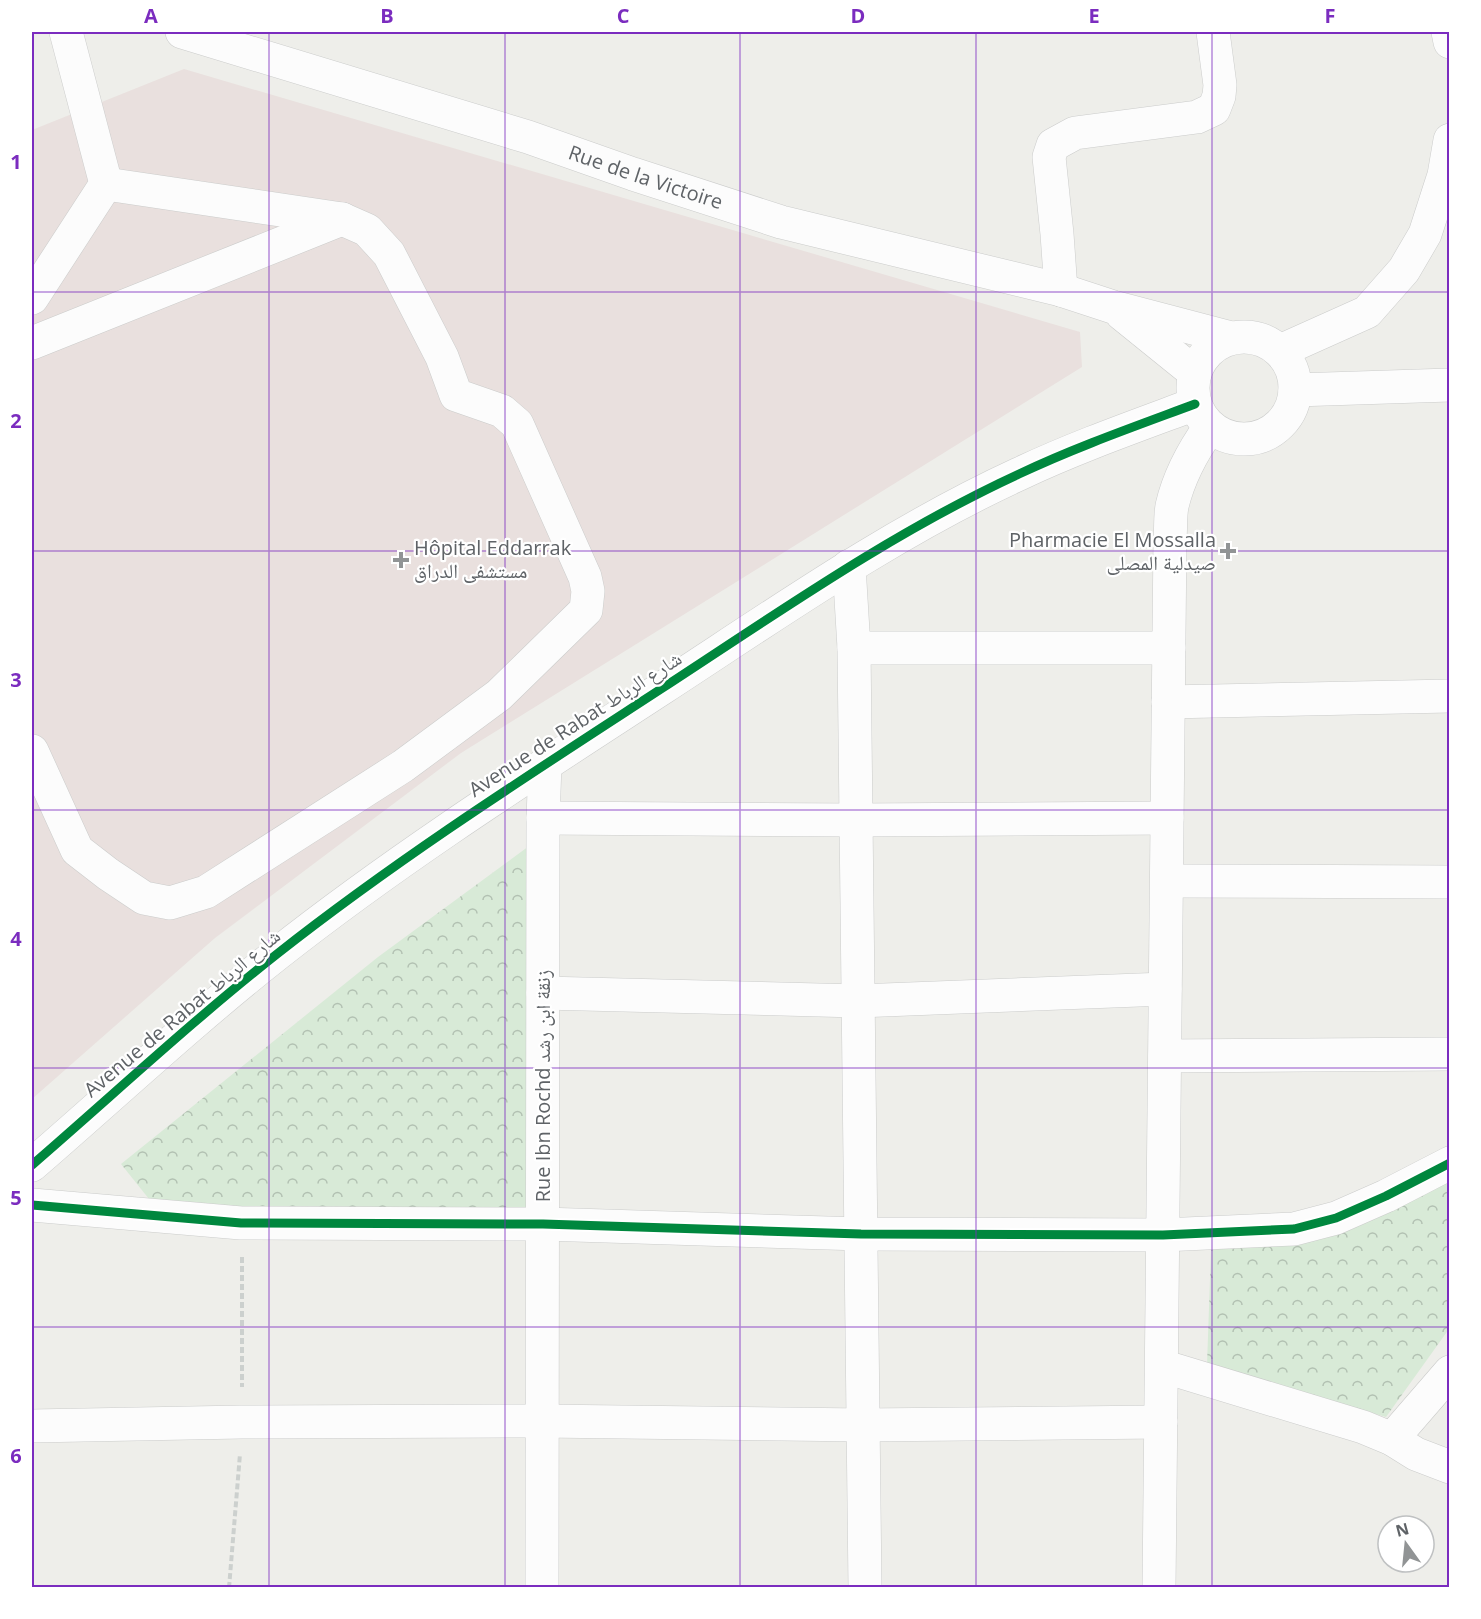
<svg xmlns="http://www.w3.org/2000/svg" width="1481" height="1619" font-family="'Open Sans','Noto Naskh Arabic',sans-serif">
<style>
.medical{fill:#e9e0de}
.park{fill:url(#park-crowns)}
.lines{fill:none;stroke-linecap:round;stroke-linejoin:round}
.minor-casing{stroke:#cbcccb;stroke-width:34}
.path{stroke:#ccd0ce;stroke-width:4;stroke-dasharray:6 3;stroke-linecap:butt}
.minor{stroke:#fcfcfc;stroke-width:33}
.cycleway-casing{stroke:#fff;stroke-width:13}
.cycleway{stroke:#00873e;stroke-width:9}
.grid{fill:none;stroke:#7b2cbf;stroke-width:1.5;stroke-opacity:0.55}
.poi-dot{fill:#919495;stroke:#fff;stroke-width:2}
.labels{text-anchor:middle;stroke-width:4.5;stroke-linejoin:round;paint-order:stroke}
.street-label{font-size:20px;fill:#5f6367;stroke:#fff}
.poi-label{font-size:20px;fill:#5f6367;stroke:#fff;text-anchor:end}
.neatline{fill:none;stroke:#7b2cbf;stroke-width:2}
.grid-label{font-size:20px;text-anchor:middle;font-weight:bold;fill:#7b2cbf}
</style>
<defs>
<pattern id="park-crowns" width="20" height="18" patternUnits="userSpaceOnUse" patternTransform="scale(1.5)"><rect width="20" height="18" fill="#d8ead7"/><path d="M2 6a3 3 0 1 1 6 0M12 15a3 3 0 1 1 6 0" fill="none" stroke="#b2c1b2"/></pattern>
</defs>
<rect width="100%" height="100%" fill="#eeeeea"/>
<path class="medical" d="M 184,69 L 1080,332 L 1082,367 L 461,753 L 215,938 L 32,1099 L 32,130 Z"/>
<g class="park">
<path d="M 548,832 L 544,1226 L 165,1219 L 121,1164 L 378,957 Z"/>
<path d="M 1449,1168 L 1449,1329 L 1386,1417 L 1207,1365 L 1211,1250 L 1312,1236 Z"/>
</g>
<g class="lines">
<g class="minor-casing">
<g id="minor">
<path id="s1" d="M 182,32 L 528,137 L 633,174 L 781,222 L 1061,290 L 1113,307 L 1231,338"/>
<path d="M 1448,32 L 1450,42"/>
<path d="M 1061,290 L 1057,234 L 1049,157 L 1053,145 L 1075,133 L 1197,117 L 1214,109 L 1219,96 L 1220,85 L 1213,32"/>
<path d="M 32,298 L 106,184 L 66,32"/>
<path d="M 1122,314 L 1195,373"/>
<circle cx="1244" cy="388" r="51"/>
<path d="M 32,343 L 342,219"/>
<path d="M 1280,351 L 1367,312 L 1404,270 L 1425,234 L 1444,175 L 1450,140"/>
<path d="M 1295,390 L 1450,385"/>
<path d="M 849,566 L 854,648 L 865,1588"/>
<path d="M 854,648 L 1169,648"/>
<path d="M 1168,702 L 1450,696"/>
<path d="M 32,751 L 77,850 L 108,874 L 144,898 L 170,903 L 206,892 L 403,766 L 499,695 L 586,610 L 588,591 L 585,577 L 517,424 L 502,411 L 456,395 L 442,357 L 389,254 L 367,230 L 342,219 L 106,184"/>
<path d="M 543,818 L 856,820 L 1167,818"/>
<path d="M 1167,881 L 1450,882"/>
<path d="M 543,993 L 858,1001 L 1165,989"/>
<path d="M 1165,1056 L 1450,1054"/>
<path d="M 32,1165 C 113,1095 192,1021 277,954 C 400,857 532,773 664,687 C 779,612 893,532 1019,474 C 1076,447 1136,426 1195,404"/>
<path d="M 32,1205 L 241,1223 L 543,1224 L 861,1234 L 1163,1235 L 1294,1229 L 1336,1218 L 1386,1196 L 1450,1163"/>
<path d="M 1162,1366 L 1363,1427 L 1392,1439 L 1416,1454 L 1450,1467"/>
<path d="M 32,1426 L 242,1422 L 542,1421 L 863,1425 L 1161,1422"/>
<path d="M 1392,1439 L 1450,1372"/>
<path d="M 542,1588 L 543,818 L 545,765"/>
<path d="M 1159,1588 L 1170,539 C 1171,528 1170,517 1172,506 C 1179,476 1192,452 1210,427"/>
</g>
</g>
<g class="path">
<path d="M 242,1257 L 242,1387"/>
<path d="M 229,1588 L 240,1454"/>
</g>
<use href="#minor" class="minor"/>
<g class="cycleway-casing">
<g id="cycleway">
<path d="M 32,1165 C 113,1095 192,1021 277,954 C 400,857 532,773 664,687 C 779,612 893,532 1019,474 C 1076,447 1136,426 1195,404"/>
<path d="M 32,1205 L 241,1223 L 543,1224 L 861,1234 L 1163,1235 L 1294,1229 L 1336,1218 L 1386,1196 L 1450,1163"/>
</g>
</g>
<use href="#cycleway" class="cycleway"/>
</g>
<path class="grid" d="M 269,32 L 269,1588M 505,32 L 505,1588M 740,32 L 740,1588M 976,32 L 976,1588M 1212,32 L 1212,1588M 32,292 L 1450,292M 32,551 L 1450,551M 32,810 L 1450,810M 32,1068 L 1450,1068M 32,1327 L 1450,1327"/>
<g class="poi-dot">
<path d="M1225 542h6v6h6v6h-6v6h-6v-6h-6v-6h6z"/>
<path d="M398 551h6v6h6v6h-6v6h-6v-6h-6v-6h6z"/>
</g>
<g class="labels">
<g class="street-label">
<text dy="7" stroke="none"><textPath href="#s1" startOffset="486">Rue de la Victoire</textPath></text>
<text transform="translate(575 724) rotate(-33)" y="7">Avenue de Rabat شارع الرباط</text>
<text transform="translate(182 1013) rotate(-40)" y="7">Avenue de Rabat شارع الرباط</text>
<text transform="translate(543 1086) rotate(-90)" y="7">Rue Ibn Rochd زنقة ابن رشد</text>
</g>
<g class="poi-label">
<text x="1216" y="547">Pharmacie El Mossalla<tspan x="1216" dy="23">صيدلية المصلى</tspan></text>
<text x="414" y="555" text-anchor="start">Hôpital Eddarrak<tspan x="414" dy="23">مستشفى الدراق</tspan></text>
</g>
</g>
<rect width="1481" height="1619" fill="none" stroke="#ffffff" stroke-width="66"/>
<g transform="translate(1406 1544) rotate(345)"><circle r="28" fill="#ffffff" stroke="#bfc1c2" stroke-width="1.5"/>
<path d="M0-4.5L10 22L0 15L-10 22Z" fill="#919495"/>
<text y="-9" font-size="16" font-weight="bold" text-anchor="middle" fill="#5f6367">N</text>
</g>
<rect x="33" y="33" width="1415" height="1553" class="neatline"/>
<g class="grid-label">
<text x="151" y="23">A</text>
<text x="387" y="23">B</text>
<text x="623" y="23">C</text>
<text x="858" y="23">D</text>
<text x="1094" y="23">E</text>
<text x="1330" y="23">F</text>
<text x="16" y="169">1</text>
<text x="16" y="428">2</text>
<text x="16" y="687">3</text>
<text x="16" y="946">4</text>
<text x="16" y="1205">5</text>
<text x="16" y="1463">6</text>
</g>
</svg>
